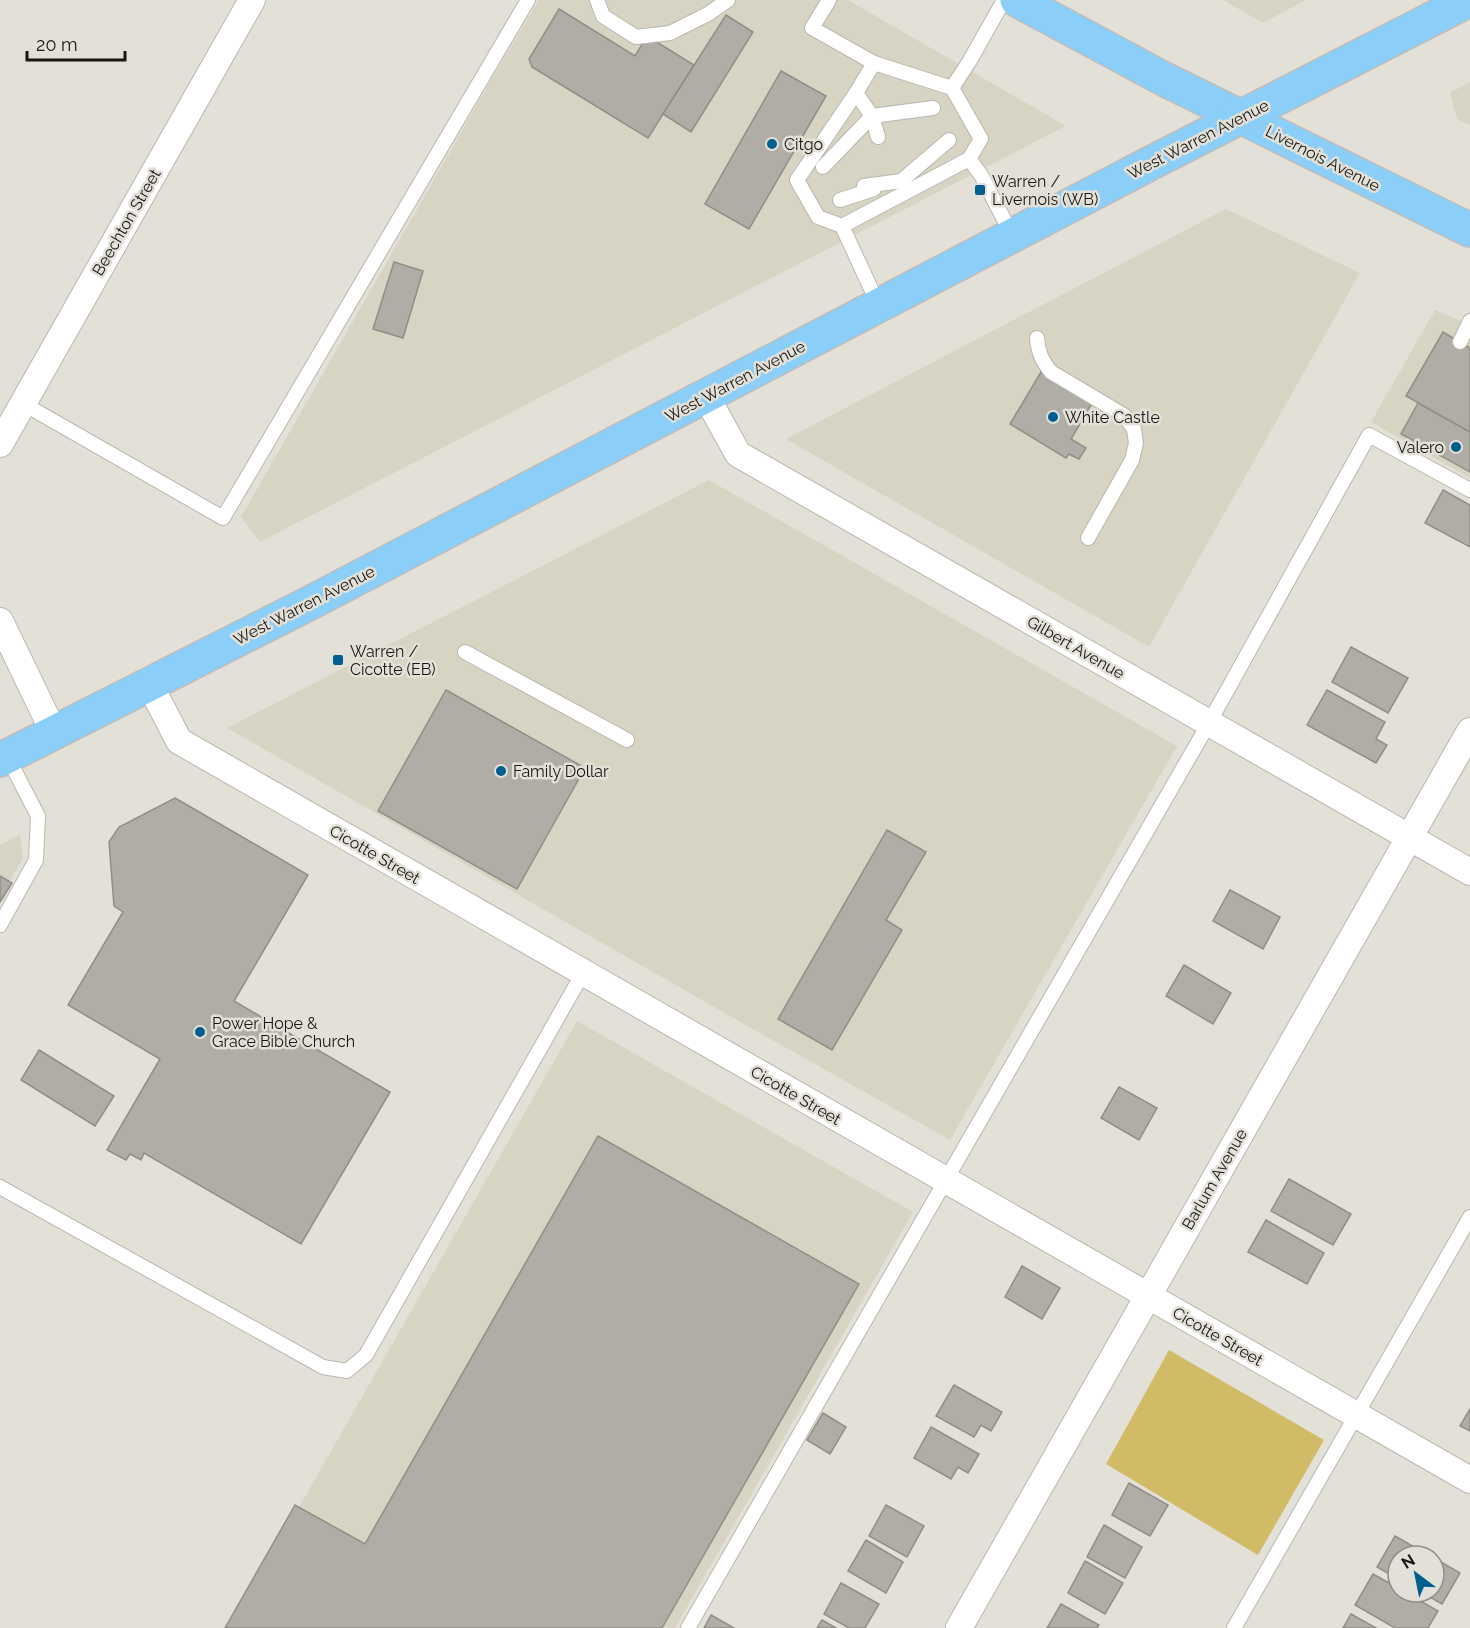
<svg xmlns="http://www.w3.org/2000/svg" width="1470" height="1628" font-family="Raleway,sans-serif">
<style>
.built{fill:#d8d4c4}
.green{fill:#d2bb66}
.building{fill:#afada5;stroke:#908e86;stroke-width:1.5}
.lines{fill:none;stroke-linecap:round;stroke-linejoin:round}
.service-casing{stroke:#b9b7af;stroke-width:16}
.minor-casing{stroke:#b9b7af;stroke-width:28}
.primary-casing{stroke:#bebebd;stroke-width:36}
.service{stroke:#fff;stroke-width:14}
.minor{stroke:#fff;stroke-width:26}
.primary{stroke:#8bcff8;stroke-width:33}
.poi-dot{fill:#005f8f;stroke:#e3e0d8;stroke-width:2}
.labels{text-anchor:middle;stroke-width:5;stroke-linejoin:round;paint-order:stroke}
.street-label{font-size:16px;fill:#161613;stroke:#e3e0d8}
.poi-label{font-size:16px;fill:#161613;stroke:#e3e0d8;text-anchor:start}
</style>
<rect width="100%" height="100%" fill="#e3e0d8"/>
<g class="built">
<path d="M 539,0 L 848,0 L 1066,126 L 260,542 L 241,517 L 491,80 Z"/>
<path d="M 1223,0 L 1306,0 L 1263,23 Z"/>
<path d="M 1470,82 L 1470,125 L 1457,119 L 1450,93 Z"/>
<path d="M 1226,209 L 1360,273 L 1149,647 L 786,439 Z"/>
<path d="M 1435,310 L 1470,325 L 1470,478 L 1371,422 Z"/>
<path d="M 709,480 L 1177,746 L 950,1140 L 735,1019 L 227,728 Z"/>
<path d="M 20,834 L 23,858 L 0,898 L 0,845 Z"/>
<path d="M 577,1021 L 913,1212 L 675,1628 L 230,1628 Z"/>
</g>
<path class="green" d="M 1169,1350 L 1324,1440 L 1258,1555 L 1106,1464 Z"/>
<g class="building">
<path d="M 559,9 L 635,56 L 647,36 L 694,65 L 648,138 L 532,67 L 529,59 Z"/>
<path d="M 726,15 L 753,32 L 691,132 L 663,114 Z"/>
<path d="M 781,71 L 826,96 L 749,229 L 705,204 Z"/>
<path d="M 394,262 L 423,271 L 403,338 L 373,329 Z"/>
<path d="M 1443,332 L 1470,348 L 1470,432 L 1406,396 Z"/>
<path d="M 1041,372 L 1092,403 L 1071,439 L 1086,448 L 1079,459 L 1069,454 L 1066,458 L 1010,424 Z"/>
<path d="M 1418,403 L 1470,432 L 1470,472 L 1401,434 Z"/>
<path d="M 1443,490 L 1470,505 L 1470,547 L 1425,523 Z"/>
<path d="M 1351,647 L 1408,678 L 1388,713 L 1332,682 Z"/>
<path d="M 446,690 L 585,768 L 517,889 L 378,811 Z"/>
<path d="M 1327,690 L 1385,722 L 1376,739 L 1387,745 L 1376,763 L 1307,725 Z"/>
<path d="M 175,798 L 308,875 L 234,1001 L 390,1092 L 301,1244 L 144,1153 L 141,1160 L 130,1154 L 126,1160 L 107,1150 L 160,1059 L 68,1005 L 123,912 L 114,906 L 109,842 L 119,827 Z"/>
<path d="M 887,830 L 926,852 L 886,920 L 902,930 L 832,1050 L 778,1019 Z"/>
<path d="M 0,876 L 12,883 L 0,902 Z"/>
<path d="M 1230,890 L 1280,917 L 1263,949 L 1213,921 Z"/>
<path d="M 1184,965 L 1231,993 L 1213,1024 L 1166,996 Z"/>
<path d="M 39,1050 L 114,1096 L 95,1126 L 21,1080 Z"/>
<path d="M 1119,1087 L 1157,1108 L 1139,1140 L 1101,1118 Z"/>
<path d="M 598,1136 L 859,1284 L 662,1628 L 225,1628 L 295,1505 L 365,1544 Z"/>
<path d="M 1289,1179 L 1351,1214 L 1333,1245 L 1271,1211 Z"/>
<path d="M 1266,1220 L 1324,1253 L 1307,1284 L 1248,1252 Z"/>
<path d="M 1022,1266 L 1060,1288 L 1042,1319 L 1005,1297 Z"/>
<path d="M 954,1385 L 1002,1412 L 991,1431 L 981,1425 L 974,1437 L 936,1416 Z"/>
<path d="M 1470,1409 L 1470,1431 L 1460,1426 Z"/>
<path d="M 823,1413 L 846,1427 L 830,1454 L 807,1440 Z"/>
<path d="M 931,1427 L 979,1454 L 968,1473 L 958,1467 L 951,1479 L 914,1458 Z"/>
<path d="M 1129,1483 L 1168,1505 L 1150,1536 L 1112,1515 Z"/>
<path d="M 886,1505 L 924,1526 L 907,1557 L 869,1536 Z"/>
<path d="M 1104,1525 L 1142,1547 L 1125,1578 L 1087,1557 Z"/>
<path d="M 1395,1536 L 1430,1556 L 1398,1556 L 1398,1579 L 1377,1567 Z"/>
<path d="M 866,1540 L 903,1562 L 886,1593 L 848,1571 Z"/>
<path d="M 1434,1558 L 1460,1573 L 1442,1604 L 1421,1592 L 1434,1592 Z"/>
<path d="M 1085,1561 L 1123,1583 L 1105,1614 L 1068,1593 Z"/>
<path d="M 1373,1574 L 1398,1588 L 1398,1592 L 1405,1592 L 1438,1611 L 1428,1628 L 1395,1628 L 1355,1605 Z"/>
<path d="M 841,1583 L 879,1604 L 865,1628 L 849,1628 L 824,1614 Z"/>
<path d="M 1061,1604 L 1099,1625 L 1097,1628 L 1047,1628 Z"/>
<path d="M 1351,1614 L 1376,1628 L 1343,1628 Z"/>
<path d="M 711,1615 L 734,1628 L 704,1628 Z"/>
<path d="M 822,1620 L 836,1628 L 817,1628 Z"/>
</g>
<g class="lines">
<g class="service-casing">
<g id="service">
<path d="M 597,0 L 603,16 L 636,37 L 670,33 L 708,14 L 728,0"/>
<path d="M 829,0 L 812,28 L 874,63 L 952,88 L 969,62 L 1004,0"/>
<path d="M 874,63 L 856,93 L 872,116 L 878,137"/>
<path d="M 952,88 L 981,139 L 969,159"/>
<path d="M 823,167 L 872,116 L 933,108"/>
<path d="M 864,186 L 901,181 L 949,140"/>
<path d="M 840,200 L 874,189"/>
<path d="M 842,226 L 818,217 L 797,180 L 856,93"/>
<path d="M 879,306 L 842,226 L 969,159 L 981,175 L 1012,235"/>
<path d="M 1037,338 C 1038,352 1042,361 1051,372 L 1125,416 L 1134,429 L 1136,443 L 1132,460 L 1088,538"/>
<path d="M 1460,342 L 1470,321"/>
<path d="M 22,403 L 223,518 L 528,0"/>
<path d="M 465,652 L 627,740"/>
<path d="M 0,925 L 36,860 L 38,816 L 7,756"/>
<path d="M 0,1187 L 323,1367 L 347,1371 L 366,1355 L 583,973"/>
<path d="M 688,1628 L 1209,723 L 1369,435 L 1470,490"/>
<path d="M 1234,1628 L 1470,1217"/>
</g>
</g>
<g class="minor-casing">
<g id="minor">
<path d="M 706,396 L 738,454 L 1470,872"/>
<path d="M 0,444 L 252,0"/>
<path d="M 0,621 L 54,733"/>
<path d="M 150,685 L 179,741 L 1470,1480"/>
<path d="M 959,1628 L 1470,731"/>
</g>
</g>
<g class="primary-casing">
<g id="primary">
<path d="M 1017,0 L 1164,79 L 1470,230"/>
<path d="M 0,760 L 308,604 L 1151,163 L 1469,0"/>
</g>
</g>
<use href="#service" class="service"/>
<use href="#minor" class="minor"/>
<use href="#primary" class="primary"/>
</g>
<g class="poi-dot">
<circle cx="772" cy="144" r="6"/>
<rect x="974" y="184" width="12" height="12" rx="3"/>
<circle cx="1053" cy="417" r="6"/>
<circle cx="1456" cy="447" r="6"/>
<rect x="332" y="654" width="12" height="12" rx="3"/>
<circle cx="501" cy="771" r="6"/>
<circle cx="200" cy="1032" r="6"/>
</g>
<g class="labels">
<g class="street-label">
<text transform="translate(1198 139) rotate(-27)" y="6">West Warren Avenue</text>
<text transform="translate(1323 158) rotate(27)" y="6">Livernois Avenue</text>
<text transform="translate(126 222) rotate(-60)" y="6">Beechton Street</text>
<text transform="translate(735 381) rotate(-28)" y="6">West Warren Avenue</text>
<text transform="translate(304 605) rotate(-27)" y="6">West Warren Avenue</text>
<text transform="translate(1076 647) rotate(30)" y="6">Gilbert Avenue</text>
<text transform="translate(375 854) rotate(30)" y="6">Cicotte Street</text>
<text transform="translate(796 1095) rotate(30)" y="6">Cicotte Street</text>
<text transform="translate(1214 1179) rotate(-60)" y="6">Barlum Avenue</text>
<text transform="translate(1218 1336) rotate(30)" y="6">Cicotte Street</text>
</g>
<g class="poi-label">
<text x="784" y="150">Citgo</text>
<text x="992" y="187">Warren /<tspan x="992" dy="18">Livernois (WB)</tspan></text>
<text x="1065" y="423">White Castle</text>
<text x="1444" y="453" text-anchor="end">Valero</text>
<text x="350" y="657">Warren /<tspan x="350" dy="18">Cicotte (EB)</tspan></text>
<text x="513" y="777">Family Dollar</text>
<text x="212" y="1029">Power Hope &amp;<tspan x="212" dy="18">Grace Bible Church</tspan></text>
</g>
</g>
<g transform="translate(1416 1574) rotate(328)"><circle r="28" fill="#e3e0d8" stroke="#918f89" stroke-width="1.5"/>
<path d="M0-4.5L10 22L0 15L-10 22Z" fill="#005f8f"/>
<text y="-9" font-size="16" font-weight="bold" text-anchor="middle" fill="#161613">N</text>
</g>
<path d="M27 51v9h98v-9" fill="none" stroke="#161613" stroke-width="3"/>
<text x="36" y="51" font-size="18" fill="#161613" stroke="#e3e0d8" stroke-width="4.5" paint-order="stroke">20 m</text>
</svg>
